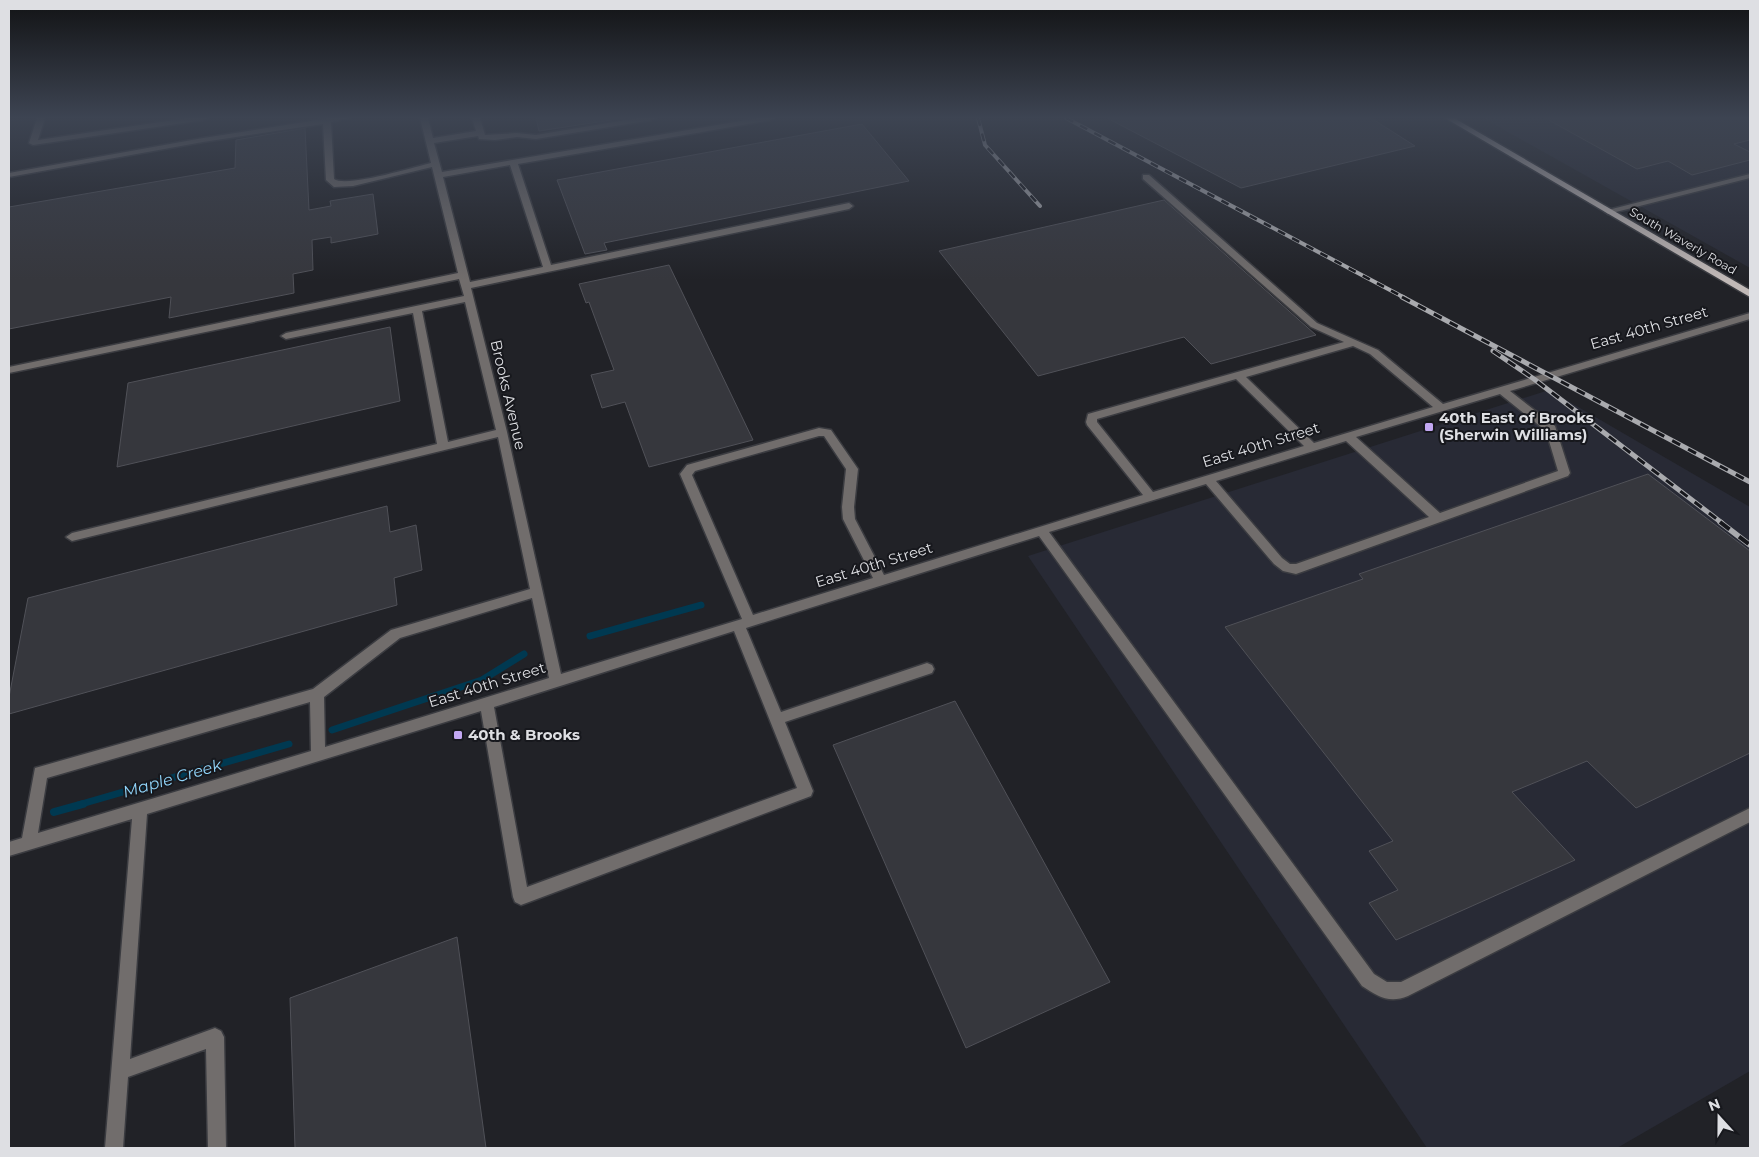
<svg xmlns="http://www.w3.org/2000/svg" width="1759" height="1157" font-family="Montserrat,sans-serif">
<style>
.built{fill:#282a35}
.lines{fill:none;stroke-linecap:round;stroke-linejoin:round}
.stream-far1{stroke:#003951;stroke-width:7}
.stream{stroke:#003951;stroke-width:8}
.building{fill:#36373d;stroke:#505158}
.minor-casing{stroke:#3b3c41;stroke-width:3}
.major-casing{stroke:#3b3c41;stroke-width:3}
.minor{fill:#716d6c;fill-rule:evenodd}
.major{fill:#c1b9b7;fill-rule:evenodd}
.rail-far2-casing{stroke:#a9aaae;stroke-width:4}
.rail-far1-casing{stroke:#a9aaae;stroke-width:5}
.rail-casing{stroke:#a9aaae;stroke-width:5.5}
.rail-far2{stroke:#17181d;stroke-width:2.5;stroke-dasharray:8;stroke-linecap:butt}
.rail-far1{stroke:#17181d;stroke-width:3;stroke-dasharray:9;stroke-linecap:butt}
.rail{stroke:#17181d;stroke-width:4;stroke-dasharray:12;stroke-linecap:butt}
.poi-dot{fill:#c2a7f2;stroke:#17181d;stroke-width:2}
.labels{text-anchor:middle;stroke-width:4;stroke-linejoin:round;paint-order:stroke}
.far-street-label{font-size:12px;fill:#dedfe3;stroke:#17181d}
.street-label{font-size:15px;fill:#dedfe3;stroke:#17181d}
.poi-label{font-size:15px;font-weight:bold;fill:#dedfe3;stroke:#17181d;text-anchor:start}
.water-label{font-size:16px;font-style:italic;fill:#91d5fa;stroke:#17181d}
</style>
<rect width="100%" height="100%" fill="#212227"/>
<g class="built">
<path d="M 1483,118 L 1750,118 L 1750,268 Z"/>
<path d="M 1549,390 L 1750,507 L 1750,1071 L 1617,1148 L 1427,1148 L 1028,556 Z"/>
</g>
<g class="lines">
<g class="stream-far1">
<path d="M 590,636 L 701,605"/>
<path d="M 332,730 L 482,680 L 524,654"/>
<path d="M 78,805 L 289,744"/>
</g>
<path class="stream" d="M 54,812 L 83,804"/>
</g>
<g class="building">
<path d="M 536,118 L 625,118 L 539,131 Z"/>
<path d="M 1107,118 L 1371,118 L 1415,146 L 1241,188 Z"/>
<path d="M 1545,118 L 1750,118 L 1750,140 L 1734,144 L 1750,152 L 1750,160 L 1692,175 L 1668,161 L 1637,169 Z"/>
<path d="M 862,124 L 909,181 L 604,243 L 607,250 L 585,254 L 557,180 Z"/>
<path d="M 305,128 L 309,210 L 331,206 L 330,201 L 373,194 L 378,234 L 331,243 L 331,237 L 312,240 L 313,270 L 293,274 L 294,293 L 169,318 L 171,297 L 9,329 L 9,207 L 235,168 L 236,140 Z"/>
<path d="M 1164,200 L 1316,335 L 1211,364 L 1184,337 L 1038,376 L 939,251 Z"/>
<path d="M 669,265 L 753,440 L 649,467 L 625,402 L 602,408 L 591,375 L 614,370 L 589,302 L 586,303 L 579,284 Z"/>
<path d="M 390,327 L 400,401 L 117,467 L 128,383 Z"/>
<path d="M 1648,474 L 1750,551 L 1750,753 L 1636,808 L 1587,761 L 1512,792 L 1575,860 L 1396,940 L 1369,903 L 1398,890 L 1369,851 L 1393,841 L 1225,627 L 1363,579 L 1359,574 Z"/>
<path d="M 387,506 L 390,532 L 416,525 L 422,570 L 394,578 L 397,605 L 9,714 L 9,697 L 28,598 Z"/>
<path d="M 955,701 L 1110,982 L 966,1048 L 833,745 Z"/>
<path d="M 457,937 L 486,1148 L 295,1148 L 290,998 Z"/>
</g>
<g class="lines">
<g class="minor-casing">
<g id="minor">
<path d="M 37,118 L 45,118 L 38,140 L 188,118 L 208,118 L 204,120 L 33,145 L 29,143 Z"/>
<path d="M 330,118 L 349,118 L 331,122 L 334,179 C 346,188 414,167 431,163 L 420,118 L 428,118 L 433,138 L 476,131 L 472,118 L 480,118 L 485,135 L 517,133 L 536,135 L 638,118 L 656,118 L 652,120 L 536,139 L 517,137 L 495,140 L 479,139 L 478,136 L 434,143 L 442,172 L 758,118 L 775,118 L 771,120 L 518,164 L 551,265 L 849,203 L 853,206 L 849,209 L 471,288 L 507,432 L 561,674 L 742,619 L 680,474 L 687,465 L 819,428 L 831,430 L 858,469 L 854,507 L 855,519 L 884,575 L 1143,495 L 1087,425 L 1086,422 L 1088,414 L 1344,342 L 1311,327 L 1143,179 L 1143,175 L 1149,175 L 1317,323 L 1378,350 L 1443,404 L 1750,313 L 1750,319 L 1510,391 L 1555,426 L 1570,473 L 1568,476 L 1296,574 L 1283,571 L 1274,564 L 1206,484 L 1049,532 L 1374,974 L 1387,982 L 1401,982 L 1750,808 L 1750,822 L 1408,996 C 1389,1004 1377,996 1362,986 L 1039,536 L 746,628 L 781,712 L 927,663 L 932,665 L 934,669 L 932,673 L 785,722 L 813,791 L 811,796 L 521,905 L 515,902 L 513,897 L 481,711 L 147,814 L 130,1059 L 215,1028 L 221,1031 L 224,1037 L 226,1148 L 208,1148 L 206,1049 L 128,1077 L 123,1148 L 105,1148 L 132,819 L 9,856 L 9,842 L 22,838 L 35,768 L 313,689 L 391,630 L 530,589 L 498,437 L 72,541 L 66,537 L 72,533 L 437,444 L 413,313 L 286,339 L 281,336 L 286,333 L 464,296 L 459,279 L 9,373 L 9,367 L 458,273 L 432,167 L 353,186 L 334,187 L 326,180 L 323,124 L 203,142 L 9,177 L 9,173 L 203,138 ZM 510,165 L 543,267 L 470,282 L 443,177 ZM 465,302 L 496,430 L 448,442 L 422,311 ZM 1353,346 L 1370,354 L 1433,407 L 1314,443 L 1246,377 ZM 1236,379 L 1304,446 L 1153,492 L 1097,422 L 1097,419 ZM 1500,394 L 1546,431 L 1558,471 L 1440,513 L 1356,437 ZM 819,436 L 824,436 L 846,469 L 842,507 L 843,519 L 873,578 L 753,615 L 692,475 L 695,471 ZM 1346,441 L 1429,517 L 1296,564 L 1290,564 L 1282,558 L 1216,481 ZM 532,598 L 549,678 L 325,747 L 324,697 L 400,638 ZM 734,631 L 797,788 L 527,887 L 494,707 ZM 310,702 L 311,751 L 38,833 L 47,778 Z"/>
<path d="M 1750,174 L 1750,178 L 1608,214 L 1604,211 Z"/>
</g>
</g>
<g class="major-casing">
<path id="major" d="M 1445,118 L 1454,118 L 1750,290 L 1750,297 Z"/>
</g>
<use href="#minor" class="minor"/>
<use href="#major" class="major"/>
<g class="rail-far2-casing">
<g id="rail-far2">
<path d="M 978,118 L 985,145 L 1040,206"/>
<path d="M 1066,118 L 1405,298"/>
</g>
</g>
<g class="rail-far1-casing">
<g id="rail-far1">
<path d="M 1402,297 L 1750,482"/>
<path d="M 1493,351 L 1534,379 L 1722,523"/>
</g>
</g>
<g class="rail-casing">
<path id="rail" d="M 1720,522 L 1750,545"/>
</g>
<use href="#rail-far2" class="rail-far2"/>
<use href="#rail-far1" class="rail-far1"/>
<use href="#rail" class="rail"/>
</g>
<linearGradient id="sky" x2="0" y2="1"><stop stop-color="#121315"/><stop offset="0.42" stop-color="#3d4452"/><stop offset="1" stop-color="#3d4452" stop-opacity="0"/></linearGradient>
<rect width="1759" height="280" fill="url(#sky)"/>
<g class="poi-dot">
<rect x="1424" y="422" width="10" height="10" rx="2.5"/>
<rect x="453" y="730" width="10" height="10" rx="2.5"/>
</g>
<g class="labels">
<g class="far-street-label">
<text transform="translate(1683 241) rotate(30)" y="4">South Waverly Road</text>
</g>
<g class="street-label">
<text transform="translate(1649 328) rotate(-16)" y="5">East 40th Street</text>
<text transform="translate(508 395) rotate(77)" y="5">Brooks Avenue</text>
<text transform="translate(1261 445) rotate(-17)" y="5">East 40th Street</text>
<text transform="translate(874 565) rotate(-17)" y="5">East 40th Street</text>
<text transform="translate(487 685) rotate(-17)" y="5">East 40th Street</text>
</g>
<g class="poi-label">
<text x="1439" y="423">40th East of Brooks<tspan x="1439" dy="17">(Sherwin Williams)</tspan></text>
<text x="468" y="740">40th &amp; Brooks</text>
</g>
<g class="water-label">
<text transform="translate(172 778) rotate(-16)" y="6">Maple Creek</text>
</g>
</g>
<rect width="1759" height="1157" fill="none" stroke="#dedfe3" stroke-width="20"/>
<g transform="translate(1719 1117) rotate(339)" stroke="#17181d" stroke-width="4" paint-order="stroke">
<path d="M0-4L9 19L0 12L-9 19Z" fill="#dedfe3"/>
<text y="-8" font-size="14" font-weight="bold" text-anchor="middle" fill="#dedfe3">N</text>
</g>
</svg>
